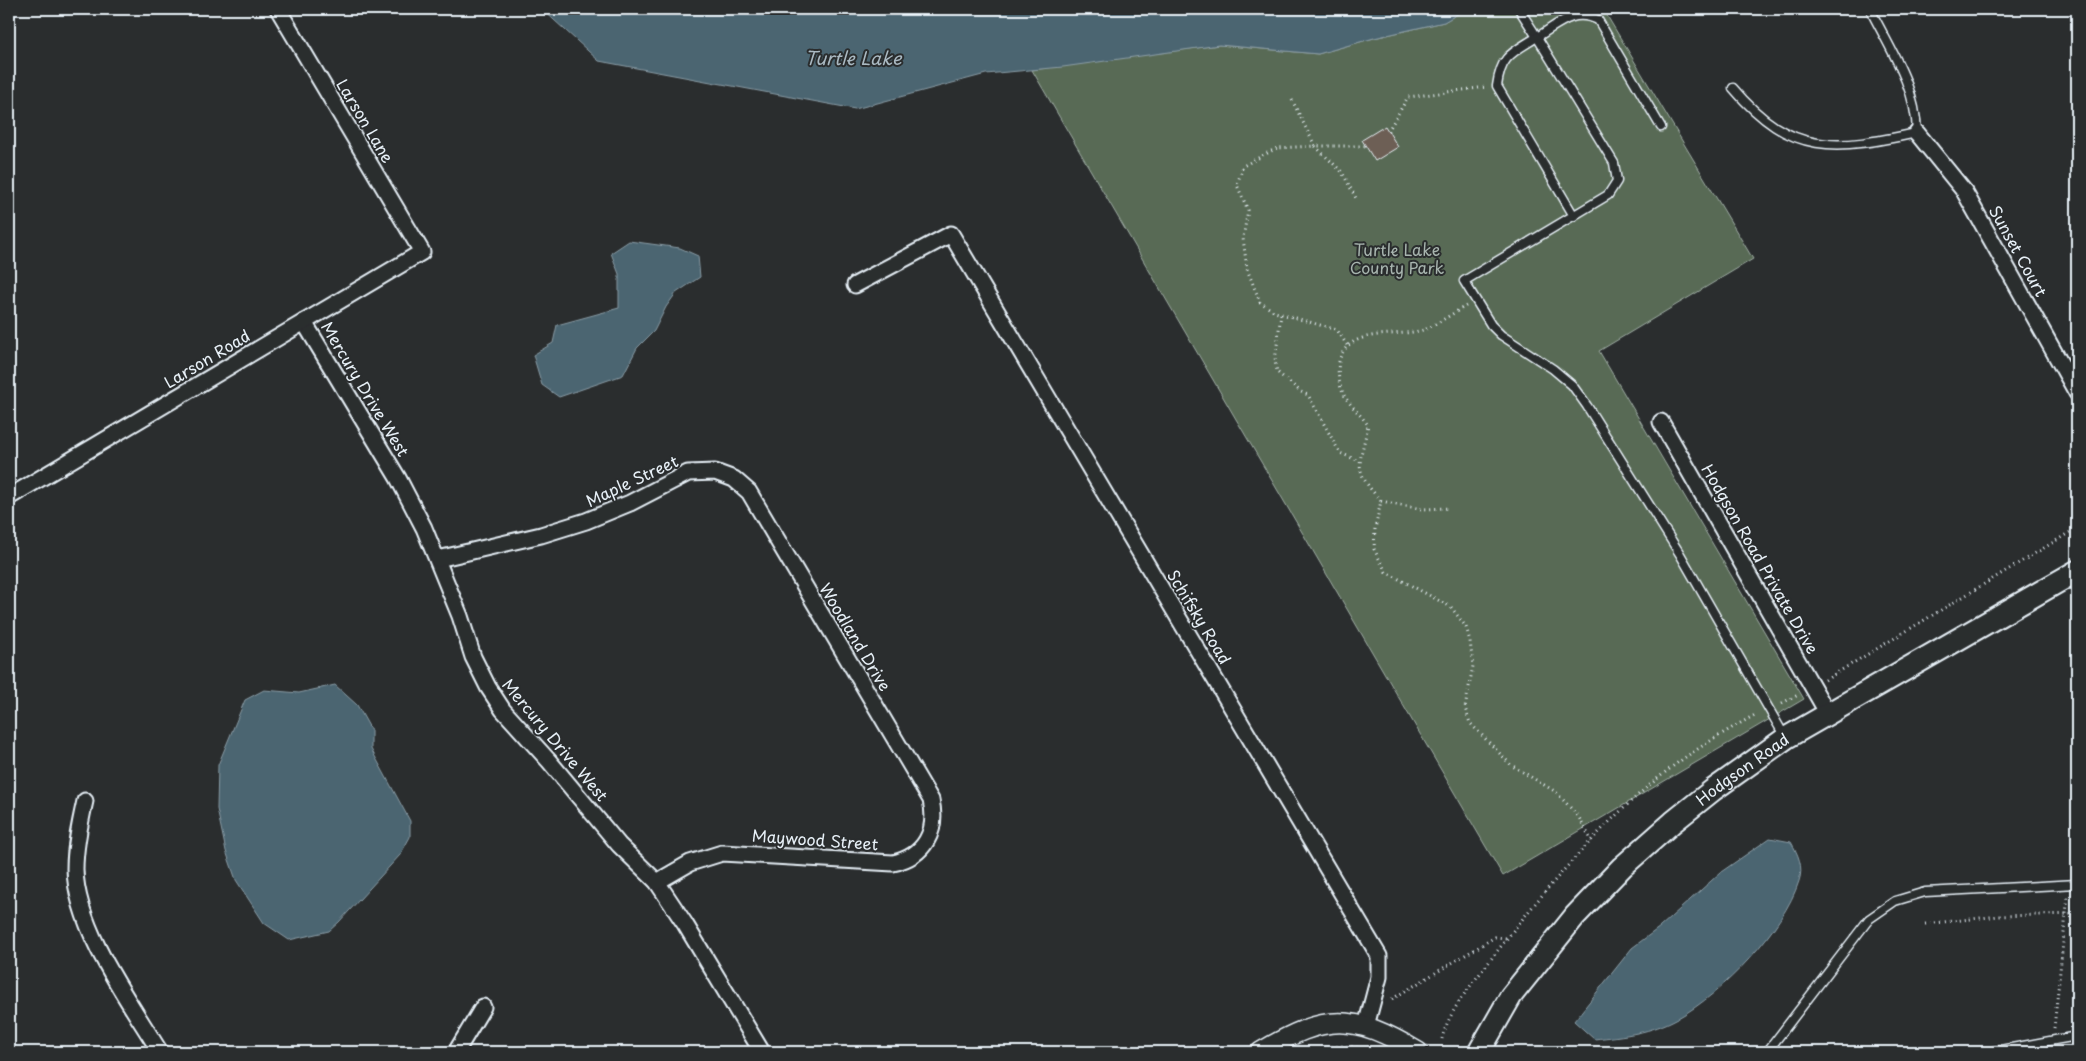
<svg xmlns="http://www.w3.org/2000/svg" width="2086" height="1061" font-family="'Playpen Sans',sans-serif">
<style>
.green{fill:#596b55;stroke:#a0aea6}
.water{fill:#4c6571;stroke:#8a9da7}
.building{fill:#6d5e54;stroke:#e8f1f8}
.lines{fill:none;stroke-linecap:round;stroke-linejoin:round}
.service-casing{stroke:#e8f1f8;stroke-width:11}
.minor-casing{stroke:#e8f1f8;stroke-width:19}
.tertiary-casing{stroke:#e8f1f8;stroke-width:22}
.secondary-casing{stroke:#e8f1f8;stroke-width:25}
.path{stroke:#e8f1f8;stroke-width:3;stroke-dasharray:1 4;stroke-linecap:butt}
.service{stroke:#2a2d2e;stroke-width:8}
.minor{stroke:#2a2d2e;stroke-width:15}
.tertiary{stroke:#2a2d2e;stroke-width:19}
.secondary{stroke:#2a2d2e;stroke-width:21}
.labels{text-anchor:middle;stroke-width:4;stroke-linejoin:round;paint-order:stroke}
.street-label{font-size:16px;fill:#e8f1f8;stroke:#2a2d2e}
.park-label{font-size:16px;fill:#a8b5af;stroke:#2a2d2e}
.water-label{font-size:18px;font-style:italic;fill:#aab9c2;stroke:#2a2d2e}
</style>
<rect width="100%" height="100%" fill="#2a2d2e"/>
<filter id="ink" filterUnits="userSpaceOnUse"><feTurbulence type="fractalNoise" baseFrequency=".02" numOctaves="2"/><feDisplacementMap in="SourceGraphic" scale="10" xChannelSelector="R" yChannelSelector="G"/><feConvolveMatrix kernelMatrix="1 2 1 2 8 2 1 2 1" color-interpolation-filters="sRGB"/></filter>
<g filter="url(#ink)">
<path class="green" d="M 1466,9 L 1603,9 L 1753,259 L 1599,351 L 1804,699 L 1503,876 L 1032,70 L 1219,45 L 1318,54 L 1374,38 L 1444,22 Z"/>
<g class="water">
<path d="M 542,9 L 1466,9 L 1444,22 L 1374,38 L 1318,54 L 1219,45 L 1063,67 L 986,74 L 855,109 L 599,61 Z"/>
<path d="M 629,241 L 680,248 L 698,256 L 700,277 L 676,293 L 666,307 L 654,331 L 637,348 L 623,375 L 559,397 L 542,385 L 533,355 L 553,343 L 557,325 L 619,308 L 619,274 L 611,253 Z"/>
<path d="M 335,685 L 357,705 L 371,730 L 371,749 L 410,821 L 410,837 L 400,855 L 339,922 L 329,931 L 289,940 L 264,923 L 236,880 L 226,851 L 217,809 L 218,765 L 245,700 L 264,690 L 299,693 Z"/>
<path d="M 1770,838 L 1791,842 C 1798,854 1804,867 1799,881 C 1784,929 1722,994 1678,1018 C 1651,1033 1624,1036 1594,1039 L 1574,1021 L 1632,948 L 1660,927 L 1721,872 Z"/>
</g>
<path class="building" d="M 1385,126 L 1398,147 L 1375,161 L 1362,140 Z"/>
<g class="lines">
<g class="service-casing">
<g id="service">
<path d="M 1519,9 L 1537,37 C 1559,24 1573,8 1598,20 L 1661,127"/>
<path d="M 1733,88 C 1791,157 1836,150 1917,133 C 1916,86 1890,49 1870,9"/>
<path d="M 1574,216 L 1497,86 C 1501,55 1512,53 1537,37 L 1614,163 L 1617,181 L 1608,195 L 1464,281 L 1491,325 L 1501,335 L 1553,369 L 1572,385 L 1587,406 L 1680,554 L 1785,737"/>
<path d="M 1767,1052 L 1869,919 L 1895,901 L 1925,892 L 2077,884"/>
<path d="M 1989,1052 L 2077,1036"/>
</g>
</g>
<g class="minor-casing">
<g id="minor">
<path d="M 1917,133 L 1964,191 L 2077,393"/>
<path d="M 855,285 L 951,234 L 1379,956 L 1379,977 L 1366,1026"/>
<path d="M 304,322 L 398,478 L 424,528 L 460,616 L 473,657 L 488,687 L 503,710 L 549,761 L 619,845 L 657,882 L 685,924 L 762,1052"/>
<path d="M 1661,422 L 1828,714"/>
<path d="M 9,497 L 422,252 L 278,9"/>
<path d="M 438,559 L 541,535 L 586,521 L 630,503 L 688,473 L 715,472 L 734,479 L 749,492 L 931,800 C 938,831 925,856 893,863 L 722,853 L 690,863 L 657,882"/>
<path d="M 85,801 C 80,823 75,846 75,869 C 76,929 129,1001 160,1052"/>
<path d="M 456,1052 L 483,1007"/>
</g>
</g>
<g class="tertiary-casing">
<path id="tertiary" d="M 1261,1052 C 1326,1013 1353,1013 1418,1052"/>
</g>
<g class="secondary-casing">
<g id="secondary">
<path id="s1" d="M 1479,1052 L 1511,996 L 1575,916 L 1622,867 L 1673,822 L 1713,790 L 1786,738 L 2077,571"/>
</g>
</g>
<g class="path">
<path d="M 1292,100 L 1315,146 L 1366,146"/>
<path d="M 1388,131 L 1408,97 L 1486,87"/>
<path d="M 1466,306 C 1453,313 1439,323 1426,329 C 1399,339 1347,325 1339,362 C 1337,372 1339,386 1344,395 C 1349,404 1361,415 1368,425 C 1360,465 1351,468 1381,501 L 1375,529 L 1374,549 L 1386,572 L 1451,607 L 1466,627 L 1470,641 L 1473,666 L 1465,708 L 1470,723 L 1511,765 L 1556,792 L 1578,816 L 1592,841"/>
<path d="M 1281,314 L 1275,361 L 1277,372 L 1301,392 L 1308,395 L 1340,453 L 1359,461"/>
<path d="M 1347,345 L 1337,330 L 1275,312 L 1260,302 L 1247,269 L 1243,238 L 1248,210 L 1237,185 L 1243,166 L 1277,148 L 1315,146 L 1342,172 L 1357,200"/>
<path d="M 1381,501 L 1422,509 L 1450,508"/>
<path d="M 1825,680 L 2077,528"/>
<path d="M 1782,703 L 1798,695"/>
<path d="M 1925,924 L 1999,916 L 2077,914"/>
<path d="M 1392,999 L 1495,937 L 1507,938"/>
<path d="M 2054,1028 L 2068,895"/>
<path d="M 1442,1039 C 1449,1009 1474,982 1492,958 C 1546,887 1616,805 1690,754 C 1711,740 1733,727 1755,715"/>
<path d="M 1307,1052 C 1330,1045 1351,1044 1374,1052"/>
</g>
<use href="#service" class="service"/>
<use href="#minor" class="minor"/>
<use href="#tertiary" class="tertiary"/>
<use href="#secondary" class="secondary"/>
</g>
</g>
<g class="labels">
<g class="street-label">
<text transform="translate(365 121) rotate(59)" y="6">Larson Lane</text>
<text transform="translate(2018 251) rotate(61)" y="6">Sunset Court</text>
<text transform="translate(207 359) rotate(-31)" y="6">Larson Road</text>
<text transform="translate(365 389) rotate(59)" y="6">Mercury Drive West</text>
<text transform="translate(632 481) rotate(-25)" y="6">Maple Street</text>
<text transform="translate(1760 559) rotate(60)" y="6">Hodgson Road Private Drive</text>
<text transform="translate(1199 617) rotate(59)" y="6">Schifsky Road</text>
<text transform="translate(855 637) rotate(59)" y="6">Woodland Drive</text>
<text transform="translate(555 740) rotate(50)" y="6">Mercury Drive West</text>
<text dy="6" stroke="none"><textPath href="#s1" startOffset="390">Hodgson Road</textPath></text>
<text transform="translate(815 840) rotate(4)" y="6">Maywood Street</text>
</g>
<g class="park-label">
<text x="1397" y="256">Turtle Lake<tspan x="1397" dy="18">County Park</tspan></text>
</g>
<g class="water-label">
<text x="853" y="65">Turtle Lake</text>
</g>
</g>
<rect width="2086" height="1061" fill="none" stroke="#2a2d2e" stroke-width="30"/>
<rect x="15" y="15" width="2056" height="1031" fill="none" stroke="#e8f1f8" stroke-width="2" filter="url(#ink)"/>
</svg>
